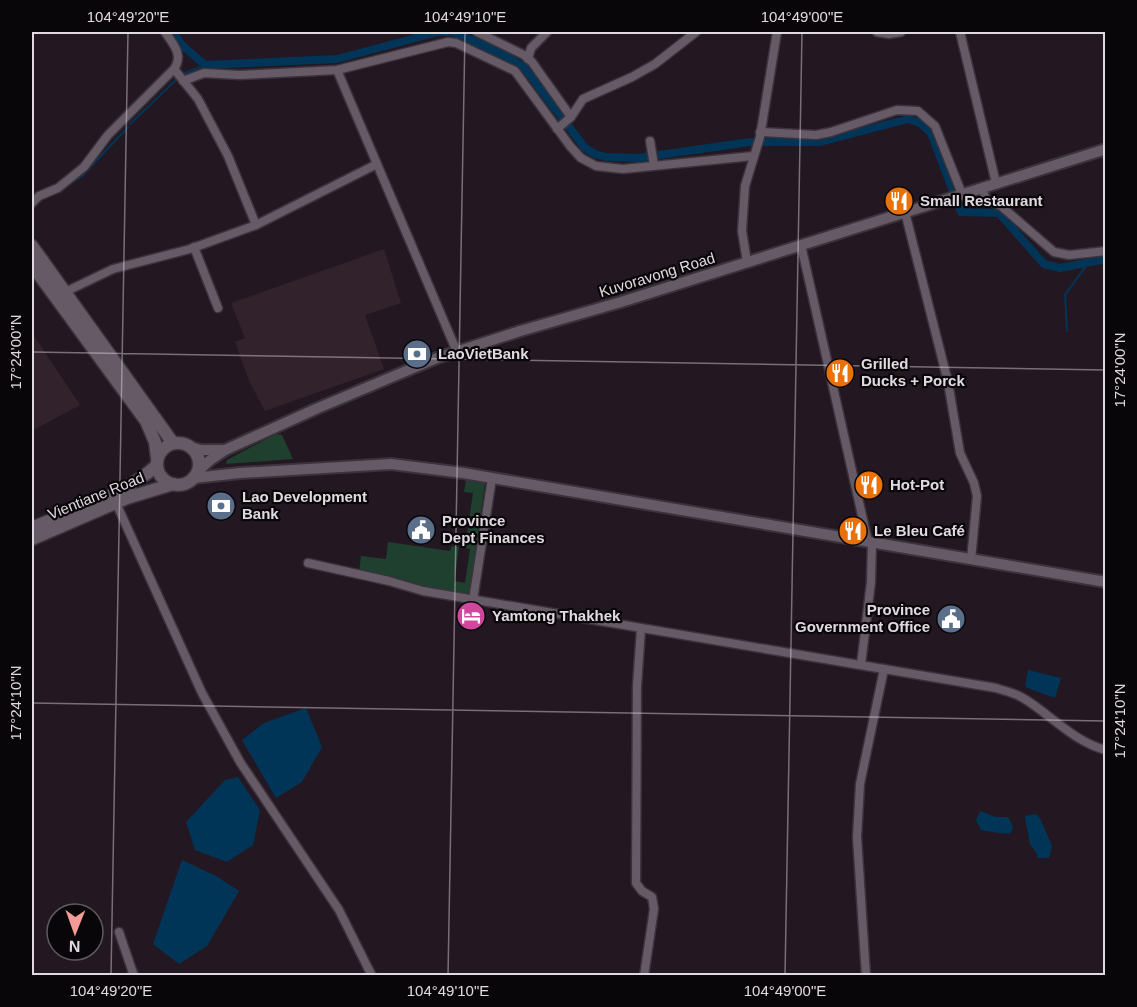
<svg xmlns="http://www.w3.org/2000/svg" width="1137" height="1007" font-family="Arial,sans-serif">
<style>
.commercial{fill:#32222b}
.green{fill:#1f402e}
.water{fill:#013558}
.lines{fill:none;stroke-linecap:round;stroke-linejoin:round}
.stream{stroke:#013558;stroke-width:2}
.canal{stroke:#013558;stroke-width:8}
.minor-casing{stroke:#3b333b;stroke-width:11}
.tertiary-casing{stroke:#3b333b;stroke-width:14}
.secondary-casing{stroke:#3b333b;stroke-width:15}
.minor{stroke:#665a66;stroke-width:8}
.tertiary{stroke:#665a66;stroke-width:10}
.secondary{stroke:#665a66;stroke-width:12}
.ticks{fill:none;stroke:#e0d9e0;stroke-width:1.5;stroke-opacity:0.45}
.labels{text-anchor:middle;stroke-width:4.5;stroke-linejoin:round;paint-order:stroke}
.poi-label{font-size:15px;font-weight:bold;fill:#e0d9e0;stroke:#090609;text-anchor:start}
.street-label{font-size:15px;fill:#e0d9e0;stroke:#090609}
.neatline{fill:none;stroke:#e0d9e0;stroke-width:2}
.ticks-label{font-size:15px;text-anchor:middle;fill:#e0d9e0}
</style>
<rect width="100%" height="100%" fill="#231822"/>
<g class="commercial">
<path d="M 384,249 L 401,303 L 365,315 L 384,369 L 265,411 L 249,381 L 235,342 L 245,338 L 231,303 Z"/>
<path d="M 32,333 L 80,405 L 32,431 Z"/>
</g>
<g class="green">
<path d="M 276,434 L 282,435 L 293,459 L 226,464 L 227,460 Z"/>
<path d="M 466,480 L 485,483 L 470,592 L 468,594 L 424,589 L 359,572 L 361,556 L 386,559 L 388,542 L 450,551 L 452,546 L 459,547 L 454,581 L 465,583 L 470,549 L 465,548 L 473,493 L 464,492 Z"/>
</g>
<g class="water">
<path d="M 1028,670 L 1061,678 L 1055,698 L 1025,687 Z"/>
<path d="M 306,708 L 322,747 L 302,782 L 276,798 L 242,740 L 264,723 Z"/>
<path d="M 238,777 L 260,810 L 253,845 L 227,862 L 195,850 L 186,822 L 225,780 Z"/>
<path d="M 980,811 L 996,817 L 1008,817 L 1013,827 L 1011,833 C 1006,835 987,831 981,830 L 976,820 Z"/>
<path d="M 1034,814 L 1037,815 L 1040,818 L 1052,846 L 1049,858 L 1037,858 L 1037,854 L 1030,844 L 1025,818 L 1025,816 Z"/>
<path d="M 182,860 L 216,876 L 239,891 L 207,946 L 179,964 L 153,944 Z"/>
</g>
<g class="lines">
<g class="stream">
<path d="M 182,74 L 205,65"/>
<path d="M 130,124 L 178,78"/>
<path d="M 60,191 L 82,176 L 128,127"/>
<path d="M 1067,331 L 1065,295 L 1088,263"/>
</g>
<path class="canal" d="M 173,32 L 182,45 L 205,65 L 337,59 L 438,32 L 453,32 L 504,55 L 524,67 L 585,148 L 595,154 L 606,157 L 638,158 L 750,142 L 820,142 L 908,119 L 920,123 L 931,133 L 961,212 L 999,213 L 1044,264 L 1060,268 L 1106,259"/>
<g class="minor-casing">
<g id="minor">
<path d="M 477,32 L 524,55 L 532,62 L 571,117"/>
<path d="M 877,32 L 889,34 L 901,32"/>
<path d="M 960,32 L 996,183"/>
<path d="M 528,59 L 531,48 L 547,32"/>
<path d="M 174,69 L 198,99 L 228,156 L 256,225"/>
<path d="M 337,70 L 457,352"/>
<path d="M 183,81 L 204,73 L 239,75 L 337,70 L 448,42 L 456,43 L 515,71 L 570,146 L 581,158 L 596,166 L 623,169 L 753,156"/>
<path d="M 557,129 L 571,117 L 583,99 L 632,77 L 655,64 L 696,32"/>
<path d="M 760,132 L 816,135 L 831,132 L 897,110 L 918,111 L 935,126 L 962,194"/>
<path d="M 650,141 L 654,165"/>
<path d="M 982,188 L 986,199 L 1001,206 L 1054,252 L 1069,255 L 1106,251"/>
<path d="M 32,203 L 39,196 L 58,188 L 84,167 L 108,135 L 174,69 C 184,55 173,44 165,32"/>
<path d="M 905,212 L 948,382 L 960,453 L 974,483 L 977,496 L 971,560"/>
<path d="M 801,245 L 868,542"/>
<path d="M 194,247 L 218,308"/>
<path d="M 747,262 L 742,231 L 745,186 L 760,137 L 777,32"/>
<path d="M 65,292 L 113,269 L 190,249 L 256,225 L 377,164"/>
<path d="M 116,503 L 202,693 L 240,762 L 339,910 L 372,976"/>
<path d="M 308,563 L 389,581 L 423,591 L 996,688 C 1005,691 1015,693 1023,698 C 1050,714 1074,742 1106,750"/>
<path d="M 473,600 L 492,478"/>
<path d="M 641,629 L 637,686 L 636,883 L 642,891 L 652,897 L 654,909 L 644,976"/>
<path d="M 861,665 L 871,582 L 872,543"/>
<path d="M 119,932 L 134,976"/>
<path d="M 866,976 L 857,837 L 860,784 L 884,669"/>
</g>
</g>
<g class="tertiary-casing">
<g id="tertiary">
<path d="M 190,447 L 201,450 L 225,450"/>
<path d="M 197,472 L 209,461 L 225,450 L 318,408 L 437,358 L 520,331 L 621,302 L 1106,149"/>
<path d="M 193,478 L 240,473 L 391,464 L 463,473 L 1106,582"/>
</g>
</g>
<g class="secondary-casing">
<g id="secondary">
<path d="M 32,246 L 173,443"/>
<path d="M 32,265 L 146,421 L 155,442 L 157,458"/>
<circle cx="178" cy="464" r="21"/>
<path d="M 32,528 C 73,510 123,497 157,465"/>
<path d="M 32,539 L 127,498 L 173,484"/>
</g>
</g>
<use href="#minor" class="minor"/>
<use href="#tertiary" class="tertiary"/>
<use href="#secondary" class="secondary"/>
</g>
<path class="ticks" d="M 32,352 L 1106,370M 32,703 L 1106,721M 111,976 L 128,32M 448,976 L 465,32M 785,976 L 802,32"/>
<defs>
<g id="restaurant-disc" transform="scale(1.5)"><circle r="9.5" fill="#e8710a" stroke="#090609"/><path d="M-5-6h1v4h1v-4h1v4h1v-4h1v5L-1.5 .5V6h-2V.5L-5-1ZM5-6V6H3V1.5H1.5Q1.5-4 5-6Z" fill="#fff"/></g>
<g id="bank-disc" transform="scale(1.5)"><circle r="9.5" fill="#5c6f8a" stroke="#090609"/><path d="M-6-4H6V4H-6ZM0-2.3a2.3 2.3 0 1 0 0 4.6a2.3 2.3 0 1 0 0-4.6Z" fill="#fff"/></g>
<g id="civic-disc" transform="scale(1.5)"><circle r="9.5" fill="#5c6f8a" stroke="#090609"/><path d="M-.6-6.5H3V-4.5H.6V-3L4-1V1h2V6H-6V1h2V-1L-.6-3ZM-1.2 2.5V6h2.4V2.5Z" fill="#fff"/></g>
<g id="hotel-disc" transform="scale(1.5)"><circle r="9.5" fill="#d1479c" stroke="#090609"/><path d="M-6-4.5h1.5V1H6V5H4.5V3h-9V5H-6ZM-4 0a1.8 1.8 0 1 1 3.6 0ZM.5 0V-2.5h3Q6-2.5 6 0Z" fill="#fff"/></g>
</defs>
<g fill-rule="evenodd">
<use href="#restaurant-disc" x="899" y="201"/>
<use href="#bank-disc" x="417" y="354"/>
<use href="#restaurant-disc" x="840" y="373"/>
<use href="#restaurant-disc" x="869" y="485"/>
<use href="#bank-disc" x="221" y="506"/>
<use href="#civic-disc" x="421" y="530"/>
<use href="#restaurant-disc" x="853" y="531"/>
<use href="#hotel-disc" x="471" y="616"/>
<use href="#civic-disc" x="951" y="619"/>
</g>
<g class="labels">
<g class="poi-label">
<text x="920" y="206">Small Restaurant</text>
<text x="438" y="359">LaoVietBank</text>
<text x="861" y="369">Grilled<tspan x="861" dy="17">Ducks + Porck</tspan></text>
<text x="890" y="490">Hot-Pot</text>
<text x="242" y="502">Lao Development<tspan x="242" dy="17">Bank</tspan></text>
<text x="442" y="526">Province<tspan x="442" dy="17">Dept Finances</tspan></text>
<text x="874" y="536">Le Bleu Café</text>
<text x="930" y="615" text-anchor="end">Province<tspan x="930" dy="17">Government Office</tspan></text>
<text x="492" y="621">Yamtong Thakhek</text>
</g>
<g class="street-label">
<text transform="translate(657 275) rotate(-17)" y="5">Kuvoravong Road</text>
<text transform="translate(96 496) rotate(-22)" y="5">Vientiane Road</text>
</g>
</g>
<rect width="1137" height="1007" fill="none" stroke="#090609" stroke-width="66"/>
<g transform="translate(75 932) rotate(181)"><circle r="28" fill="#090609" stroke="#5f5a5f" stroke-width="1.5"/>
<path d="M0-4.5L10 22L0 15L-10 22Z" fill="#f59b97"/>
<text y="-9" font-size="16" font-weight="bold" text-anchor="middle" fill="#e0d9e0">N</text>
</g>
<rect x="33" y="33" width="1071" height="941" class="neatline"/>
<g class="ticks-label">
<text x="128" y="22">104°49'20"E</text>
<text x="465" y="22">104°49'10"E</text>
<text x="802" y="22">104°49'00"E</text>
<text transform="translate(16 352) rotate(-90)" y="5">17°24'00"N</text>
<text transform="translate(1120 370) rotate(-90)" y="5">17°24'00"N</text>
<text transform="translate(16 703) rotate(-90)" y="5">17°24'10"N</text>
<text transform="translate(1120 721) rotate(-90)" y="5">17°24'10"N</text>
<text x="111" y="996">104°49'20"E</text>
<text x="448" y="996">104°49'10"E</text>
<text x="785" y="996">104°49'00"E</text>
</g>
</svg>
